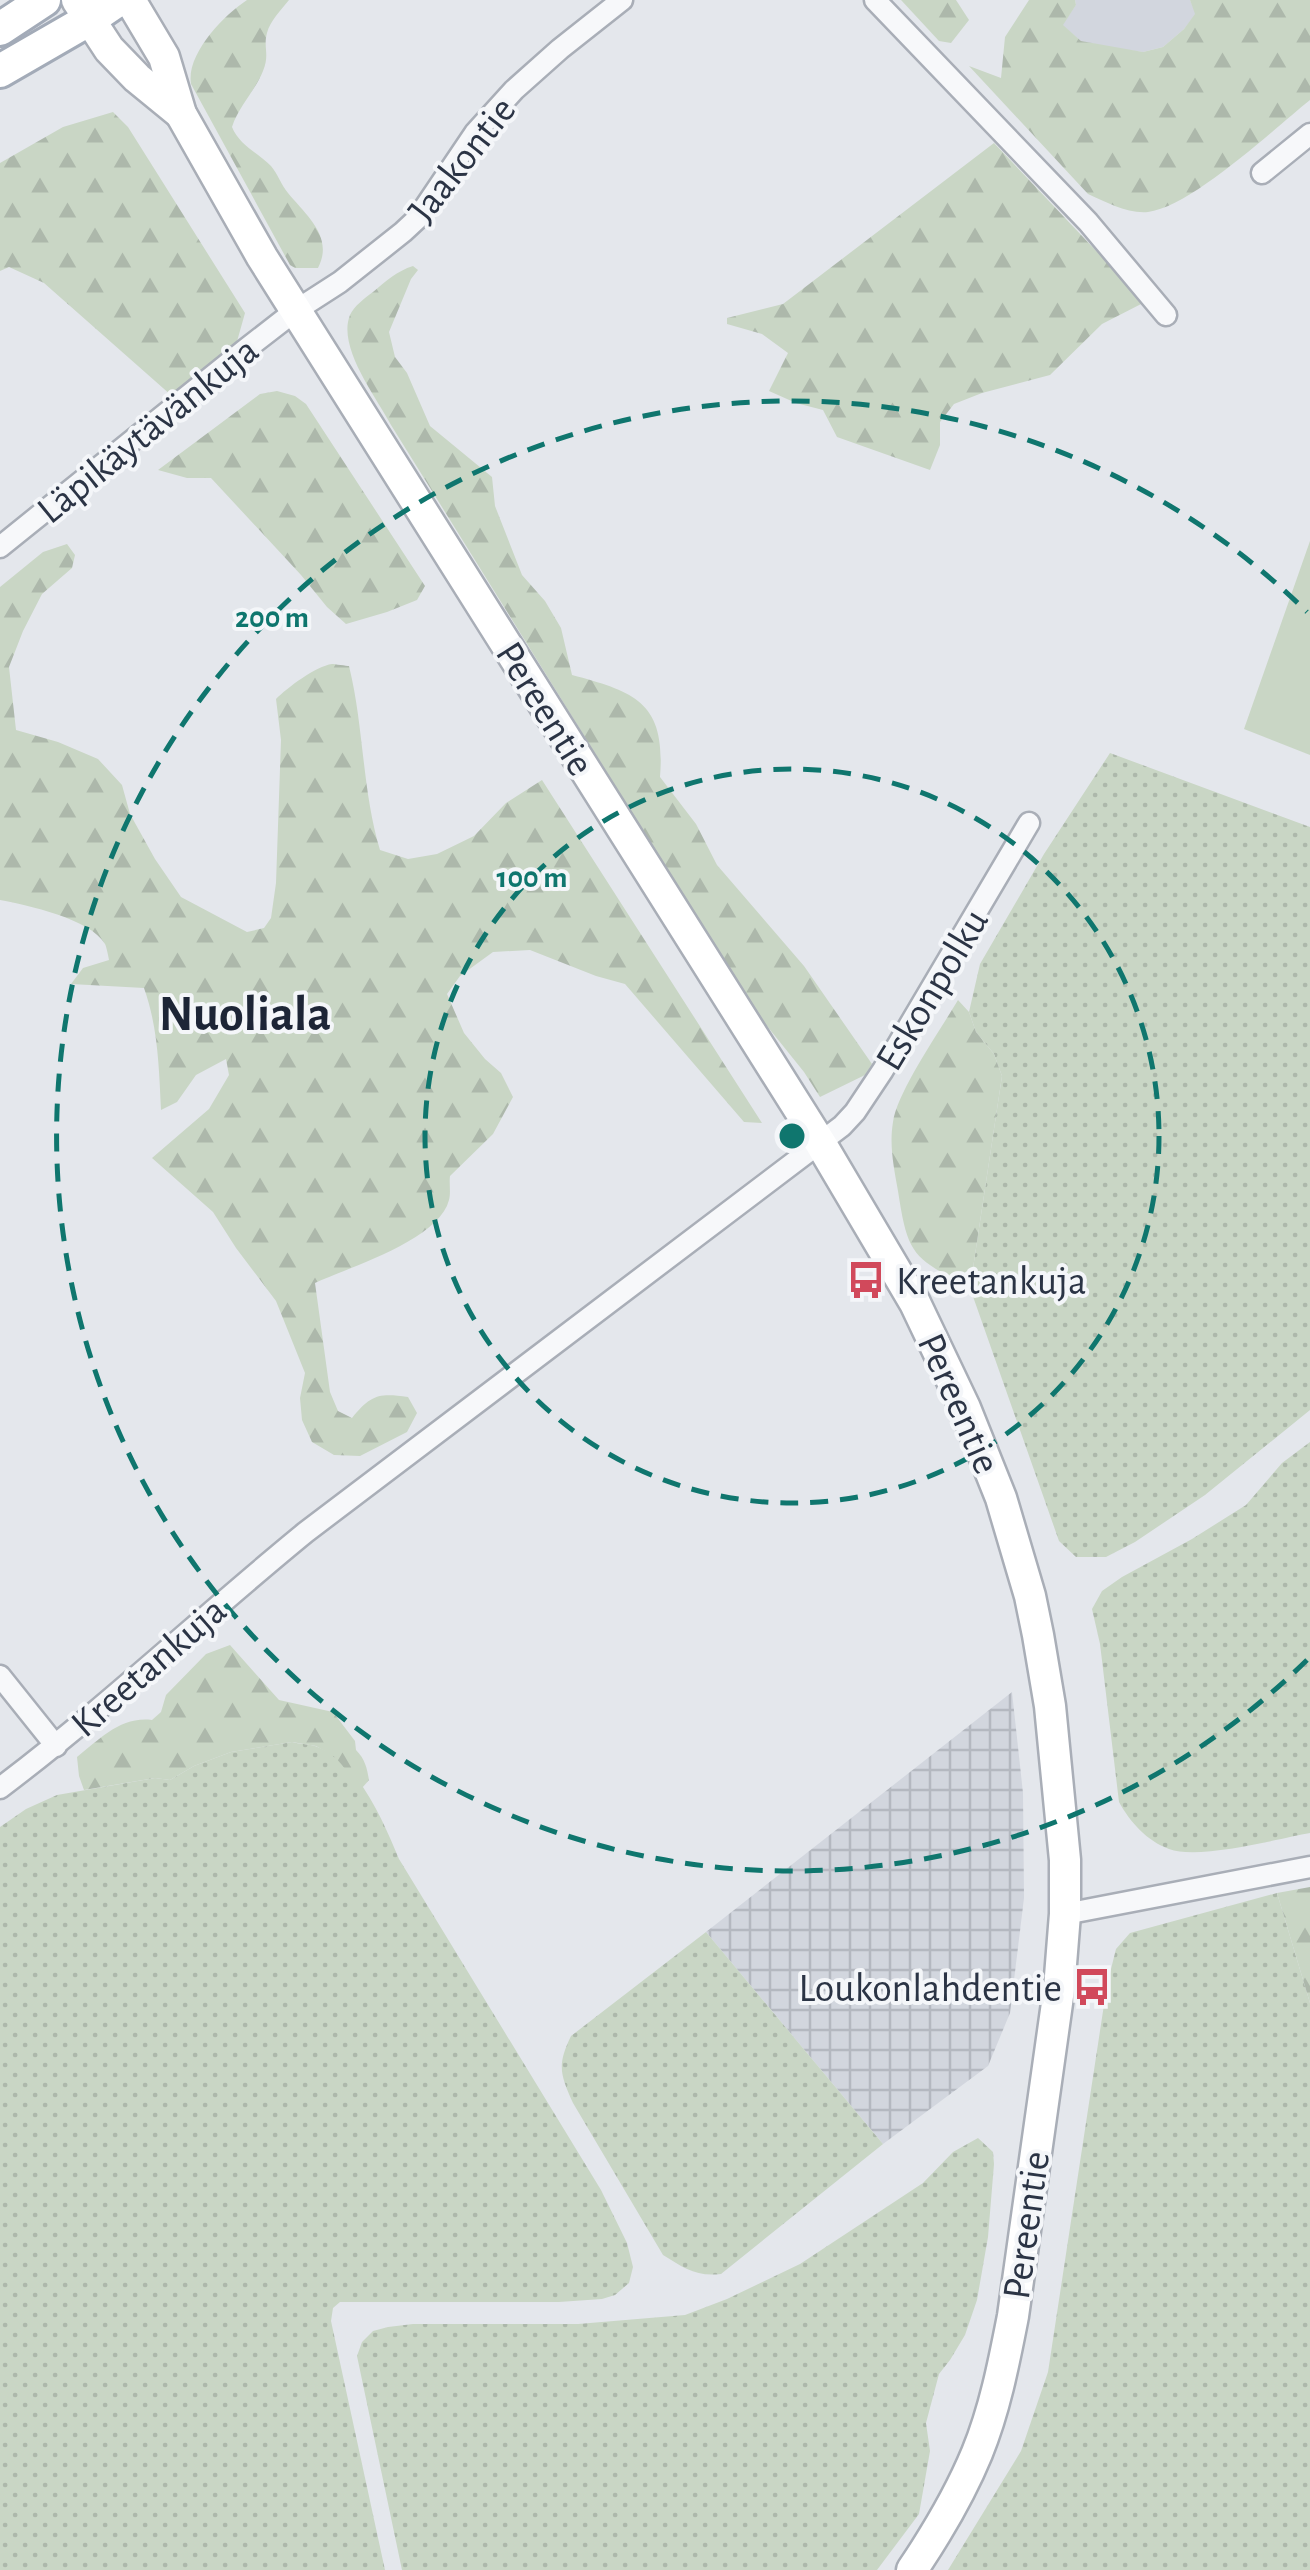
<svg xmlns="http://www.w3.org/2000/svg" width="1310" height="2570" font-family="'Alegreya Sans',sans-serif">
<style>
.built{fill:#d2d6de}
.industrial{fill:url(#industrial-grid)}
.grass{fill:url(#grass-dots)}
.forest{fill:url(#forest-firs)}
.park{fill:#c9d6c5}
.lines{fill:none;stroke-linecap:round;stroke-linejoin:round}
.street-casing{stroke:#a9aeb7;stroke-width:25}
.secondary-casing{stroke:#a9aeb7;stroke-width:35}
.primary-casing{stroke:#a3abb8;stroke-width:38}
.street{stroke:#f7f8fa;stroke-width:20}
.secondary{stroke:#fff;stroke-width:30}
.primary{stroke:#fff;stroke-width:32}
.ring{fill:none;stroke:#0f766e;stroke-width:5;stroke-dasharray:18 12}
.labels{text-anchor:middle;stroke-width:8;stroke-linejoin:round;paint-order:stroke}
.street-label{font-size:40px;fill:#2b3445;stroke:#f4f6f9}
.poi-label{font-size:40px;fill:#2b3445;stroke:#f4f6f9;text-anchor:start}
.district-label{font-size:50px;font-weight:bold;fill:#1d2536;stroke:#f4f6f9}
.centre{fill:#0f766e;stroke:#f4f6f9;stroke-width:5}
.ring-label{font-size:30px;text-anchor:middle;font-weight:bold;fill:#0f766e;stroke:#f4f6f9;stroke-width:8;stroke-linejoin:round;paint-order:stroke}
</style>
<defs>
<pattern id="industrial-grid" width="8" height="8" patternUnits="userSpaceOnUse" patternTransform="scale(2.5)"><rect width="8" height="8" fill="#d2d6de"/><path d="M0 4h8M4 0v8" fill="none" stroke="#b4b8c0"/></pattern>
<pattern id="grass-dots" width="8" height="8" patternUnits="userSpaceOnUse" patternTransform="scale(2.5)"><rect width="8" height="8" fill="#c9d6c5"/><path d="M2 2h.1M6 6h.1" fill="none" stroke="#adb8ab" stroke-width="1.8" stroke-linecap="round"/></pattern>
<pattern id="forest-firs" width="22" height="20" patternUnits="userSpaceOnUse" patternTransform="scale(2.5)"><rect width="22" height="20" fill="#c9d6c5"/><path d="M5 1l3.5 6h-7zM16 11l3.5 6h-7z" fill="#adb8ab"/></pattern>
</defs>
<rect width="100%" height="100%" fill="#e4e7ec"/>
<path class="built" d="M 1075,0 L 1190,0 L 1196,14 L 1184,29 L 1163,47 L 1143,52 L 1118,49 L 1081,41 L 1062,25 L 1076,5 Z"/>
<path class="industrial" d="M 1012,1692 L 1023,1793 L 1024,1898 L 1010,2013 L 988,2066 L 883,2144 L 706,1932 Z"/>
<g class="grass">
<path d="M 1110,753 L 1310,827 L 1310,1410 L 1205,1495 L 1135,1542 L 1106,1557 L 1076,1557 L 1059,1541 L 970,1288 L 1002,1076 L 994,1054 L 976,1032 L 969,1012 L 980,964 L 1044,854 Z"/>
<path d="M 1310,1442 L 1310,1833 C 1277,1839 1199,1860 1169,1849 C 1147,1841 1130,1822 1119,1802 L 1100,1644 L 1092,1609 L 1102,1591 L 1122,1577 L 1192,1539 L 1246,1505 L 1282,1463 Z"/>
<path d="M 292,1742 C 299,1744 308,1744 315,1746 C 358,1760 383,1821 399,1859 L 601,2190 L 627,2243 L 633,2267 L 629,2283 L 615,2295 L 602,2299 L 559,2302 L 340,2302 L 333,2308 L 331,2321 L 385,2570 L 0,2570 L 0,1827 L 26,1809 L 57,1795 L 155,1778 L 170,1780 L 194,1766 L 231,1752 Z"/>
<path d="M 1277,1893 L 1310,2003 L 1310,2570 L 948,2570 L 1021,2451 L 1048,2372 L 1107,1985 L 1116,1949 L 1130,1933 Z"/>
<path d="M 706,1932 L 883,2144 L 721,2274 C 696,2277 684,2268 663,2255 L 573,2103 C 560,2074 557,2065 571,2036 Z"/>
<path d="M 978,2138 L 993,2152 L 994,2164 L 988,2237 L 977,2300 L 965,2335 L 950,2360 L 939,2374 L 926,2423 L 930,2451 L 919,2514 L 877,2570 L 402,2570 L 357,2356 L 362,2342 L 373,2331 L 388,2327 L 413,2324 L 578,2324 L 685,2315 L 727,2299 L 800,2264 L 923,2183 L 953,2152 Z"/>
</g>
<g class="forest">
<path d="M 247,0 L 289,0 C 281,10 270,21 267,33 C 263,48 270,54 263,71 C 255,91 239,106 232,127 C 239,145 258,153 271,166 C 278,174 281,185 288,193 C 307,216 334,237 318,268 L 295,268 L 290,265 L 191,84 C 186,54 224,15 247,0 Z"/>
<path d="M 901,0 L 956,0 L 969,20 L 951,43 L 939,41 Z"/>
<path d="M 1029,0 L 1075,0 L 1076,5 L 1063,25 L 1081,41 L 1143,52 L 1163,47 L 1184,29 L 1195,14 L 1190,0 L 1310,0 L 1310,100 C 1274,129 1191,207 1148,212 C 1128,214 1106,202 1088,194 L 969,66 L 1001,78 L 1005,37 Z"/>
<path d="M 113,112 L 128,127 L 245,313 L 236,345 L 172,396 L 44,283 L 9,267 L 0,271 L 0,163 L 63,127 Z"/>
<path d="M 994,143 L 1101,256 L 1115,266 L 1145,302 L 1102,324 L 1050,375 L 982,393 L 954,404 L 940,422 L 940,445 L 930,470 L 837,437 L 823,410 L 796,403 L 769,391 L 788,353 L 762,334 L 727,324 L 727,318 L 783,304 Z"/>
<path d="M 413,266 L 418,270 L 411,279 L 389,332 L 395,357 L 407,373 L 430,426 L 492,477 L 495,506 L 522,575 L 545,601 L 561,628 L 572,675 C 636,692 666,703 660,777 L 696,824 L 717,865 L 804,966 L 872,1064 L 865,1075 L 820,1097 L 804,1072 L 755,1011 L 391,425 C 376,397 337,347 350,315 C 354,306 365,298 373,292 C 386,281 397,271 413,266 Z"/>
<path d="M 277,391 L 295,396 L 306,404 L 425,586 L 417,600 L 387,612 L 346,624 L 327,607 L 301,575 L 211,478 L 187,478 L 158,470 L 260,394 Z"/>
<path d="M 67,544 L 75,555 L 72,568 L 42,594 L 23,631 L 9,667 L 16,730 L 58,742 L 98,759 L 122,785 L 130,814 L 155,859 L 181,897 L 247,932 L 264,928 L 271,918 L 276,883 L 281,740 L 276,699 C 287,688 316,666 332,664 C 334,664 347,666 349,666 C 364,727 362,790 380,850 L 408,859 L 437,854 L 474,836 L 506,803 L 542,780 L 762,1123 L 744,1122 L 625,984 L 596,976 L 530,950 L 493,952 L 460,976 L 447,994 L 464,1033 L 485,1059 L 501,1073 L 513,1097 L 493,1134 L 450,1176 C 449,1183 451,1193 449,1200 C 439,1240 350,1267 315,1283 L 330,1392 L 338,1411 L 352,1418 C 371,1395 378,1393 408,1397 L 417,1413 L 407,1432 L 360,1456 L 334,1455 L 312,1442 L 302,1420 L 300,1398 L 305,1373 L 276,1301 L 236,1248 L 213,1212 L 152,1158 L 209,1109 L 229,1075 L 226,1059 L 196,1075 L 177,1102 L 161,1110 C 159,1068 158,1027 144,988 L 71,984 L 83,968 L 109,960 C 109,959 106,945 105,944 C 91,919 27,905 0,900 L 0,587 L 43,552 Z"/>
<path d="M 958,1000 L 969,1012 L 976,1032 L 994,1054 L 1002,1076 L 970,1288 C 913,1257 908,1257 898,1191 C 894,1168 889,1146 893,1122 C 897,1092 941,1029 958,1000 Z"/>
<path d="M 230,1645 L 279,1700 L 333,1712 L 355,1741 L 356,1750 C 365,1759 367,1768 369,1780 L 362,1788 L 335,1757 L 316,1746 L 292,1742 L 231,1752 L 194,1766 L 170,1780 L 155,1778 L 84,1790 L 79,1776 L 77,1757 C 100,1739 121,1716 152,1720 L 161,1712 L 166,1695 L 206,1654 Z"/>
<path d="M 1310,1887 L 1310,2003 L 1277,1893 Z"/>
</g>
<path class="park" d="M 1310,541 L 1310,755 L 1244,729 Z"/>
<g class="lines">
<g class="street-casing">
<g id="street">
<path d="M 875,0 L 1088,222 L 1166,315"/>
<path d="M 1262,173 L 1310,134"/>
<path d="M 0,547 L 246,349 L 295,311 L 340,282 L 403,232 L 417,219 L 475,133 L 514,90 L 560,49 L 622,0"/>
<path d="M 0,1676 L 56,1746"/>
<path d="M 0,1788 C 106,1708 203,1616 306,1532 L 842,1126 L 855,1112 L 883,1070 L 1029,823"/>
<path d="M 1065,1914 L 1310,1867"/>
</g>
</g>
<g class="secondary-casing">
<g id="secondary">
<path d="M 77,0 L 109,49 L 137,78 L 181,114"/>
<path d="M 130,0 L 164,57 L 181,114 L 262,257 L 821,1144 L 915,1303 L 965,1408 L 1001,1498 L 1030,1596 L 1038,1635 L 1050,1706 L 1065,1860 L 1065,1914 L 1059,1989 L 1013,2316 C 1004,2362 995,2409 977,2453 C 960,2494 937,2533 912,2570"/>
</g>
</g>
<g class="primary-casing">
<g id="primary">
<path d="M 0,29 L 44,0"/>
<path d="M 0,71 L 90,19 L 118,0"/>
</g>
</g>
<use href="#street" class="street"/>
<use href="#secondary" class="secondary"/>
<use href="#primary" class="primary"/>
</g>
<g class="ring">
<circle cx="792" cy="1136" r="367"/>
<path d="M1307 1660A735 735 0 1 1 1307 612"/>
</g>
<defs>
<g id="bus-bare" transform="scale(3)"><path d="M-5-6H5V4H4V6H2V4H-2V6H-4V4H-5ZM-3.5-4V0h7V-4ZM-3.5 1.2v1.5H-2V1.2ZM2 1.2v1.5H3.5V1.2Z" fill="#d1495b" stroke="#f4f6f9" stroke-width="2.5" paint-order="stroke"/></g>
</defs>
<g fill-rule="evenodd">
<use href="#bus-bare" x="866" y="1280"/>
<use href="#bus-bare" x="1092" y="1987"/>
</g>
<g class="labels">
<g class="street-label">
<text transform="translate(461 159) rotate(-52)" y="14">Jaakontie</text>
<text transform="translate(147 429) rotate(-39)" y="14">Läpikäytävänkuja</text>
<text transform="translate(546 708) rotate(58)" y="14">Pereentie</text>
<text transform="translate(931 989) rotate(-59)" y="14">Eskonpolku</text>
<text transform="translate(960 1403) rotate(66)" y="14">Pereentie</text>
<text transform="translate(148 1666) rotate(-41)" y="14">Kreetankuja</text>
<text transform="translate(1025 2225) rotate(-82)" y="14">Pereentie</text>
</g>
<g class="poi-label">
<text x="896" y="1294">Kreetankuja</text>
<text x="1062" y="2001" text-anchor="end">Loukonlahdentie</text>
</g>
<g class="district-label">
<text x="245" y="1030">Nuoliala</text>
</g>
</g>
<circle cx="792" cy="1136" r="15" class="centre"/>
<g class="ring-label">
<text x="272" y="627">200 m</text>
<text x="532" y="887">100 m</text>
</g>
</svg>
